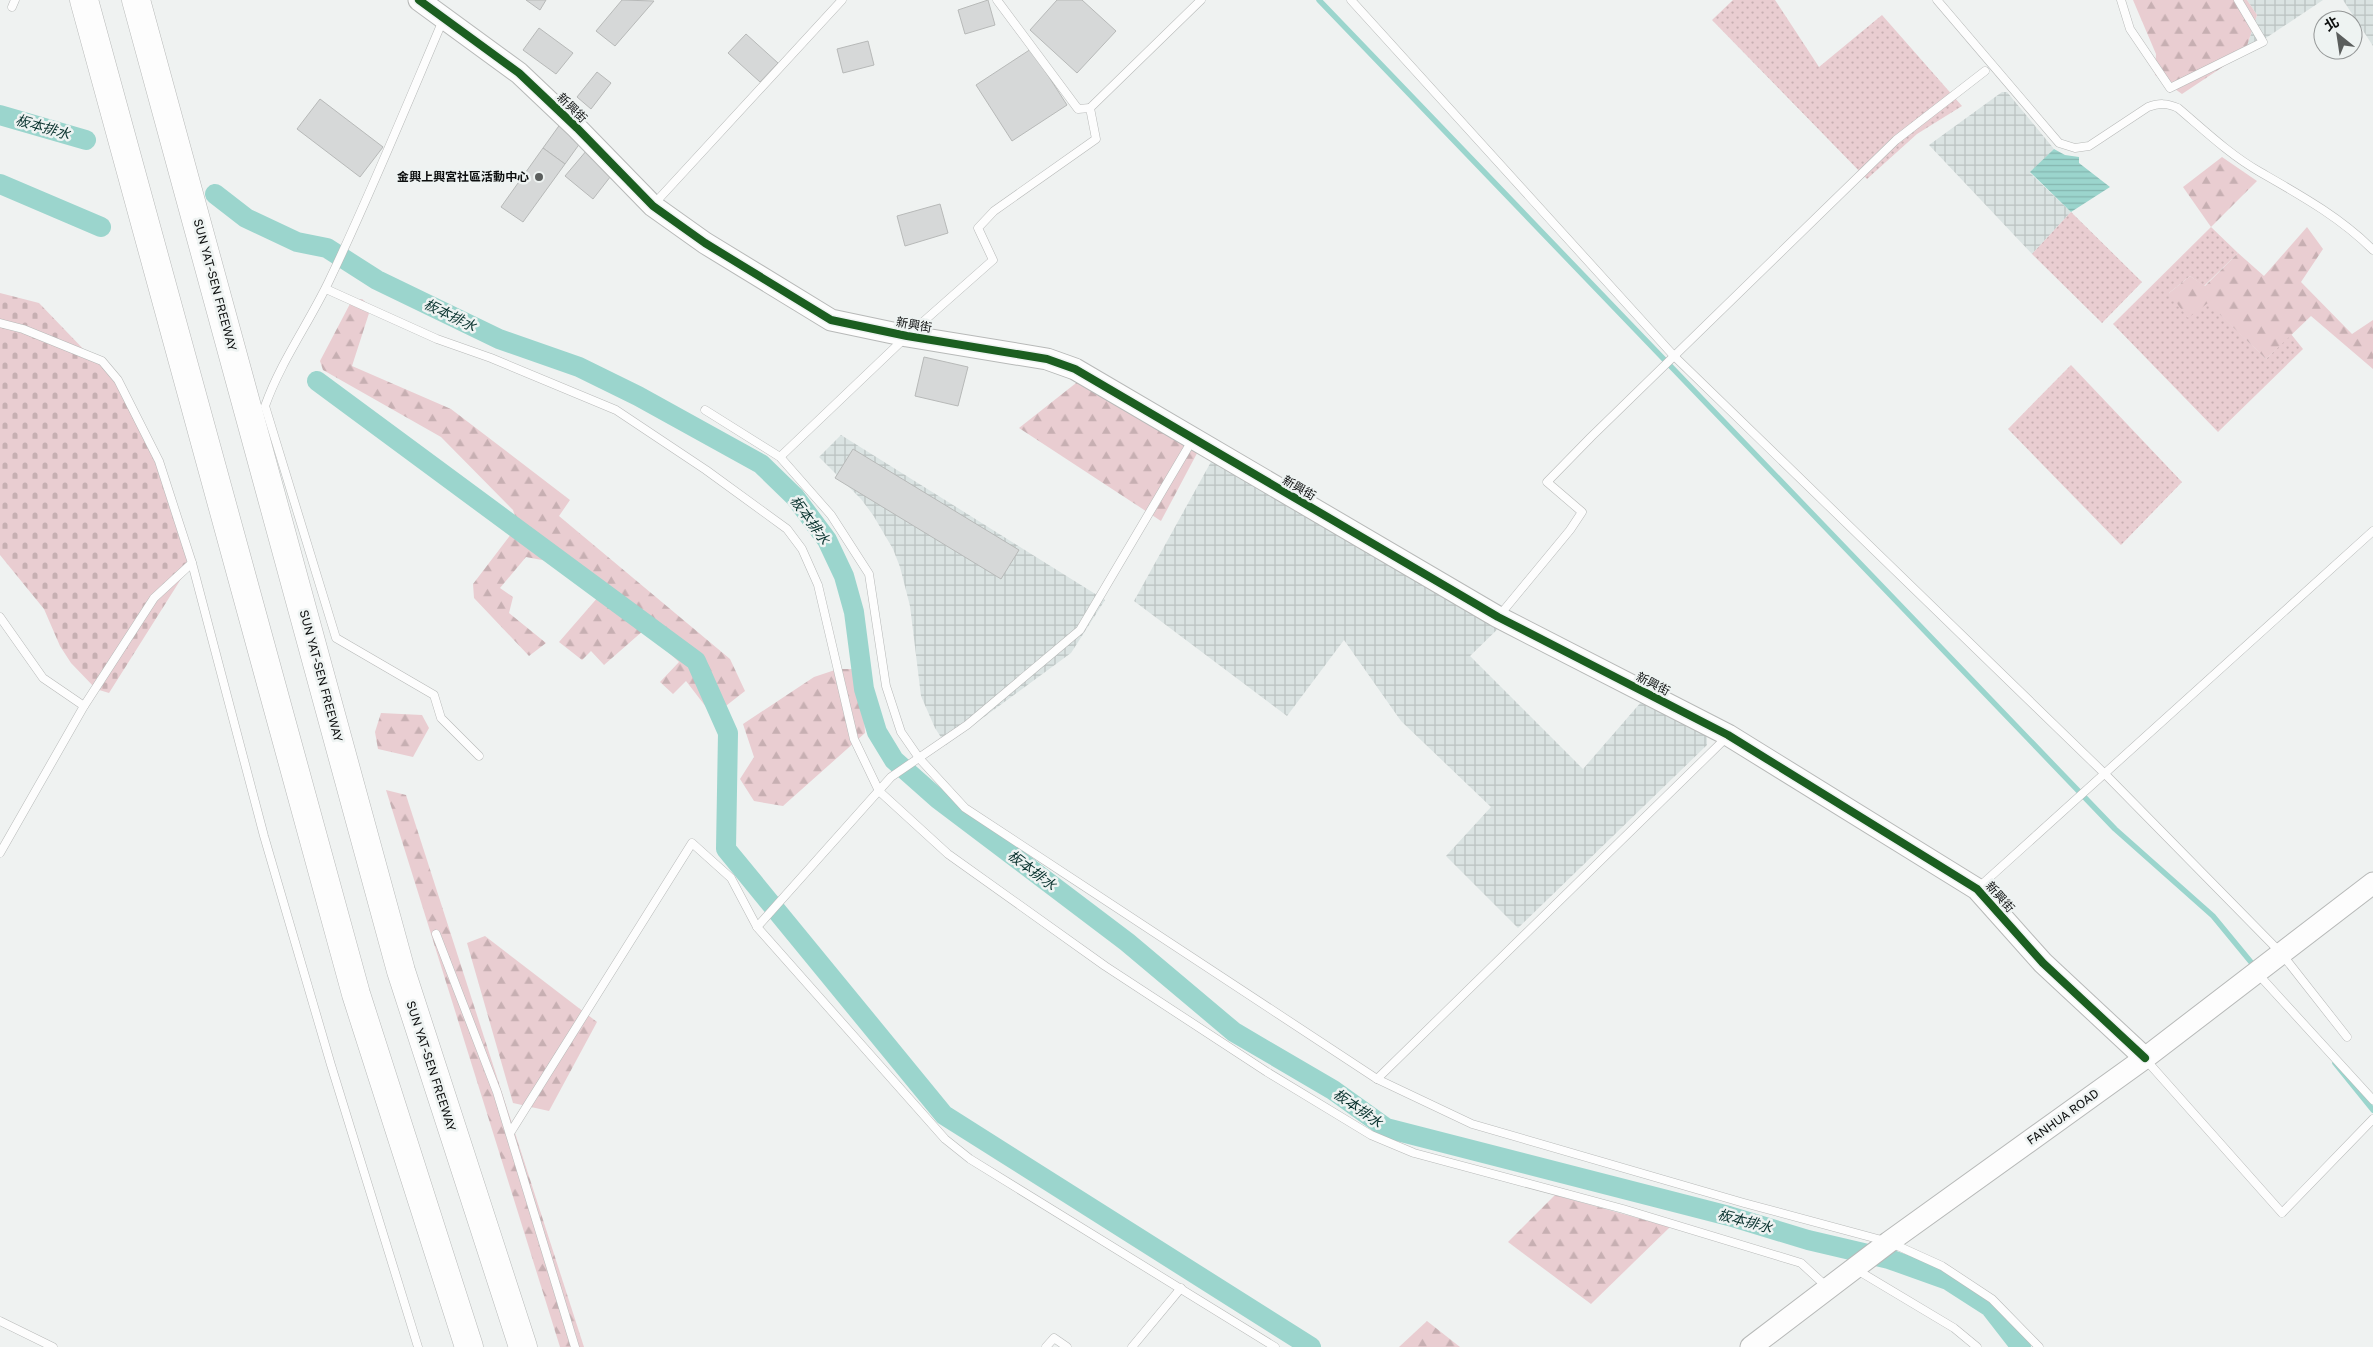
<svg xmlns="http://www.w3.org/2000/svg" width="2373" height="1347" font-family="'Golos Text','Noto Sans TC',sans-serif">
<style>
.industrial{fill:url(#industrial-grid)}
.grass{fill:url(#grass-dots)}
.forest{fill:url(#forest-firs)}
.cemetery{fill:url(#cemetery-stones)}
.water{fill:url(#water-rules)}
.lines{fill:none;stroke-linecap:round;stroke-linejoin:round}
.stream{stroke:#9bd5cd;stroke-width:5.5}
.canal{stroke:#9bd5cd;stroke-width:20}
.building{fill:#d6d8d8;stroke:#b7b9b8}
.lane-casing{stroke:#b7b9b8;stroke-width:9}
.secondary-casing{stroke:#b7b9b8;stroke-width:23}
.highway-casing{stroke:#b7b9b8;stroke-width:29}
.lane{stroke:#fdfdfd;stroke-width:8}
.secondary{stroke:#fdfdfd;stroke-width:21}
.highway{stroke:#fdfdfd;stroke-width:28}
.cycleway-casing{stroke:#eef3f2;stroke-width:11}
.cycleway{stroke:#1b5e20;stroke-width:8}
.poi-dot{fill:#5b5e5d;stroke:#eef3f2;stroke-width:2}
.labels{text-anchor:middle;stroke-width:5;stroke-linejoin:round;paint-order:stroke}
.street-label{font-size:12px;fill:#0c0e0e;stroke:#eef3f2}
.poi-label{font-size:12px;font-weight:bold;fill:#0c0e0e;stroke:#eef3f2;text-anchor:end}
.water-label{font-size:14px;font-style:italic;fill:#09322e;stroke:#eef3f2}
</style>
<defs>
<pattern id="industrial-grid" width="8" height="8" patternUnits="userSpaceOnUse" patternTransform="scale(1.25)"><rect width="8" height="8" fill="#dae3e2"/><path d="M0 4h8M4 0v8" fill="none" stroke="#bac2c1"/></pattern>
<pattern id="grass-dots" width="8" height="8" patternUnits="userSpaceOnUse" patternTransform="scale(1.25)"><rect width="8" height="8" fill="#e9cdd1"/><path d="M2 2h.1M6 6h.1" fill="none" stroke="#c7afb2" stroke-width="1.8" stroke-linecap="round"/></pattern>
<pattern id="forest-firs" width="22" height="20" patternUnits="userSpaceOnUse" patternTransform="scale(1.25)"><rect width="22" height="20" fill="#e9cdd1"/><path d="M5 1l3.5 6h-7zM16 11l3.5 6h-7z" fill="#c7afb2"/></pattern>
<pattern id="cemetery-stones" width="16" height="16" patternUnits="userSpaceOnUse" patternTransform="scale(1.25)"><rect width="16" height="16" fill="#e9cdd1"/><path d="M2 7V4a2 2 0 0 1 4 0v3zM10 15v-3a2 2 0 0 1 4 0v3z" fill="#c7afb2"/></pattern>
<pattern id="water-rules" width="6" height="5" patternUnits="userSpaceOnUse" patternTransform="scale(1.25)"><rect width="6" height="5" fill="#9bd5cd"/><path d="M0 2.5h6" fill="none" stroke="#84b6af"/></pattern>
</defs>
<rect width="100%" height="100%" fill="#eff2f1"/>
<g class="industrial">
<path d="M 2247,0 L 2323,0 L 2245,52 L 2257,15 Z"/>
<path d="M 2343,0 L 2373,0 L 2373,46 Z"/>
<path d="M 2002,92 L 2007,92 L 2054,149 L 2030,173 L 2071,212 L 2032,254 L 1929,145 Z"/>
<path d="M 841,435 L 1105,600 L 1071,653 L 946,745 L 935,728 L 921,696 L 910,606 L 900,567 L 893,549 L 873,515 L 861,499 L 819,457 Z"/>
<path d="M 1217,451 L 1506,621 L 1470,656 L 1583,769 L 1642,701 L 1707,734 L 1707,745 L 1518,928 L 1446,856 L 1491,807 L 1401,721 L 1344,640 L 1287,716 L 1134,601 Z"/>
</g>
<g class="grass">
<path d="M 1733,0 L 1775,0 L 1819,67 L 1882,15 L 1962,106 L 1917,134 L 1867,179 L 1712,20 Z"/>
<path d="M 2071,212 L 2142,282 L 2102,323 L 2032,254 Z"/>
<path d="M 2211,227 L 2238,253 L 2204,286 L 2190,276 L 2169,293 L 2208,302 L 2266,359 L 2291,334 L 2303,349 L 2218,432 L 2113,324 Z"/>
<path d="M 2071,365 L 2182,482 L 2121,545 L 2008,429 Z"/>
</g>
<g class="forest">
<path d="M 2133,0 L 2247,0 L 2257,15 L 2245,52 L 2182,94 L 2155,75 L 2156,54 Z"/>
<path d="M 2222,157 L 2257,181 L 2211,227 L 2183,187 Z"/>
<path d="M 2307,227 L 2323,249 L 2301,282 L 2352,334 L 2373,320 L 2373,369 L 2311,316 L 2266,359 L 2208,303 L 2188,318 L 2169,293 L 2190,276 L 2205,286 L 2238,253 L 2264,276 Z"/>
<path d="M 362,299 L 371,307 L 352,366 L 451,409 L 570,500 L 559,516 L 730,659 L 745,691 L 713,716 L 686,681 L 673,694 L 660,682 L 679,662 L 644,630 L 604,665 L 591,651 L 582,660 L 559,642 L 599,596 L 558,563 L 526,557 L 500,588 L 513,597 L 509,613 L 546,643 L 529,656 L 474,598 L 473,584 L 518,525 L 513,510 L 441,437 L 323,370 L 320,361 L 352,300 Z"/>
<path d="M 1090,372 L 1203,442 L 1161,521 L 1019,428 Z"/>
<path d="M 838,669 L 861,669 L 865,733 L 783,806 L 754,801 L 740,779 L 754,757 L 743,724 L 814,677 Z"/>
<path d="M 381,713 L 422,715 L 429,728 L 413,757 L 378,749 L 375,732 Z"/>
<path d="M 386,790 L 406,795 L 584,1347 L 560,1347 Z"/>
<path d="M 485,936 L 597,1022 L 549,1111 L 513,1103 L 467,943 Z"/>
<path d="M 1555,1195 L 1670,1227 L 1591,1304 L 1508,1242 Z"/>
<path d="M 1427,1321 L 1460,1347 L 1399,1347 Z"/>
</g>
<path class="cemetery" d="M 0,293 L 39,303 L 90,356 L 104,365 L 149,433 L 191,556 L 186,571 L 109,693 L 96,689 L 71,663 L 60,646 L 44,609 L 0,555 Z"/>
<path class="water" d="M 2054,149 L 2065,155 L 2079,157 L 2079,163 L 2110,187 L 2071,212 L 2030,172 Z"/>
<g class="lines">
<g class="stream">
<path d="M 1319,0 L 2115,829 L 2213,916 L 2255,967"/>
<path d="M 2335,1063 L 2373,1110"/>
</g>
<g class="canal">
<path d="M 0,115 L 86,140"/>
<path d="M 0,184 L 101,227"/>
<path d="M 215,194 L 246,218 L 297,242 L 327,248 L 377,280 L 499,339 L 579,367 L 638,396 L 761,464 L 795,497 L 827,540 L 844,576 L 854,612 L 864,689 L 877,732 L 894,760 L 938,799 L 1127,942 L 1234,1032 L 1333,1090 L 1386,1128 L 1729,1216 L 1808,1240 L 1889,1259 L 1948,1280 L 1990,1307 L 2021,1347"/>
<path d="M 317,381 L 696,661 L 728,733 L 726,849 L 944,1115 L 1311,1347"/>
</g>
</g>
<g class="building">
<path d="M 526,0 L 546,0 L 540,10 Z"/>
<path d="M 622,0 L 654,1 L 615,46 L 596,31 Z"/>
<path d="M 988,0 L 995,25 L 965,34 L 958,10 Z"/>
<path d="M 1057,0 L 1082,0 L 1116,31 L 1077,73 L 1030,30 Z"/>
<path d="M 539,28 L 573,53 L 556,74 L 523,50 Z"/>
<path d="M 746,34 L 778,63 L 760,82 L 728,53 Z"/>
<path d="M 868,41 L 874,65 L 843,73 L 837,49 Z"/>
<path d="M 1031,49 L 1067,105 L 1012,141 L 976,85 Z"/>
<path d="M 597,72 L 611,83 L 591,109 L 577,97 Z"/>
<path d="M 320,99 L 383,147 L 360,177 L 297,129 Z"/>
<path d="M 561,123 L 583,139 L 565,164 L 543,148 Z"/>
<path d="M 543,148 L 565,164 L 523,222 L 501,207 Z"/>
<path d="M 587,150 L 614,172 L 593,199 L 565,176 Z"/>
<path d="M 940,204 L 948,233 L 905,246 L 897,216 Z"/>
<path d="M 924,357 L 968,367 L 958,406 L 915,396 Z"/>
<path d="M 853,449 L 1019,550 L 1001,579 L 835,478 Z"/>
</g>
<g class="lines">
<g class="lane-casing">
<g id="lane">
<path d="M 997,0 L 1078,109 L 1090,108"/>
<path d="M 1351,0 L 1674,356 L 2105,774 L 2281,953 L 2347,1037"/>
<path d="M 1937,0 L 2059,143 L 2075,148 L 2089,146 L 2148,107 C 2159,103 2167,103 2178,108 C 2204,130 2230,155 2260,172 C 2300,195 2340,217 2373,250"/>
<path d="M 2121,0 L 2130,29 L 2170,88 L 2263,42 L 2238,0"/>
<path d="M 12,7 L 15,0"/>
<path d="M 443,20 C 406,107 370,195 329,281 C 309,323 281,361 265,406 L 336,638 L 434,695 L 441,718 L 479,756"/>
<path d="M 654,204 L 842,0"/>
<path d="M 326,289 L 437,339 L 491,358 L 616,410 L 706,470 L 787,529 L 802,549 L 818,585 L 854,739 L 879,791 L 948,854 L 1105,966 L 1267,1072 L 1371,1135 L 1414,1153 L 1623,1209 L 1801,1263 L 1827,1287"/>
<path d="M 0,323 L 23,329 L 102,361 L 118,380 L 159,461 L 192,563 L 264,836 L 331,1065 L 418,1347"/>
<path d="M 705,410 L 780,457 L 831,515 L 869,574 L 886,686 L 901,732 L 919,758 L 965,808 L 1377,1079 L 1728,736"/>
<path d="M 780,457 L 907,336 L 993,260 L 978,228 L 994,211 L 1096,139 L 1090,108 L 1201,0"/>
<path d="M 1499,616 L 1570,530 L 1582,512 L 1547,482 L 1591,437 L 1896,140 L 1985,71"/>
<path d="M 0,617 L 43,678 L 84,706"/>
<path d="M 0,853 L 84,706 L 154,598 L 192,563"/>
<path d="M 1979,887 L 2373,531"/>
<path d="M 757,927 L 945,1139 L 970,1159 L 1275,1347"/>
<path d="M 436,934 L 497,1092 L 575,1347"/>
<path d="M 2258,974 L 2373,1100"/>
<path d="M 2146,1060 L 2282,1213 L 2373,1119"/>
<path d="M 1377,1079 L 1472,1124 L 1744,1203 L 1889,1242 L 1942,1266 L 1992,1299 L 2039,1347"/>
<path d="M 510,1133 L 692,843 L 731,878 L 757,927 L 891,777 L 967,725 L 1080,630 L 1193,439"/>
<path d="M 1857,1270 L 1954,1328 L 1977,1347"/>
<path d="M 0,1321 L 53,1347"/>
<path d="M 1046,1347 L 1054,1338 L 1067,1347"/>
<path d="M 1132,1347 L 1181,1288"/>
</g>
</g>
<g class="secondary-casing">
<g id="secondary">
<path d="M 419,0 L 519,73 L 577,128 L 653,206 L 705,243 L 831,320 L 907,336 L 1047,359 L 1075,369 L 1498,617 L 1728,735 L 1977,889 L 2043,963 L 2145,1058"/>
<path d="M 1751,1347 L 1889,1242 L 2145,1058 L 2373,883"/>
</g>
</g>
<g class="highway-casing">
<g id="highway">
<path d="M 84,0 L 356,994 L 469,1347"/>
<path d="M 136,0 L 401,971 L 523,1347"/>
</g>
</g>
<use href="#lane" class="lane"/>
<use href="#secondary" class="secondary"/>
<use href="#highway" class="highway"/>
<g class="cycleway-casing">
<path id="cycleway" d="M 419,0 L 519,73 L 577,128 L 653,206 L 705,243 L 831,320 L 907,336 L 1047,359 L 1075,369 L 1498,617 L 1728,735 L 1977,889 L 2043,963 L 2145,1058"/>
</g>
<use href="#cycleway" class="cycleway"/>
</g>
<circle class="poi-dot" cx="539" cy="177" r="5"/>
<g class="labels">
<g class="street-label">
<text transform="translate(572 108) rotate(44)" y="4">新興街</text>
<text transform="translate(215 285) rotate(75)" y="4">SUN YAT-SEN FREEWAY</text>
<text transform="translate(914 325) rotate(10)" y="4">新興街</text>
<text transform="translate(1299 488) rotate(30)" y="4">新興街</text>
<text transform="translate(321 676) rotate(75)" y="4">SUN YAT-SEN FREEWAY</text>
<text transform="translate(1653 684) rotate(27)" y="4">新興街</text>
<text transform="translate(2000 897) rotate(48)" y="4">新興街</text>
<text transform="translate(431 1066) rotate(72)" y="4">SUN YAT-SEN FREEWAY</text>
<text transform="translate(2063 1117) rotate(-36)" y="4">FANHUA ROAD</text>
</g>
<g class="poi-label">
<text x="529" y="181">金興上興宮社區活動中心</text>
</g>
<g class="water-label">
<text transform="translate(43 127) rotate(16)" y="5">板本排水</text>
<text transform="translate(450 315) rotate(26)" y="5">板本排水</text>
<text transform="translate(810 520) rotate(54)" y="5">板本排水</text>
<text transform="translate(1032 870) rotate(37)" y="5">板本排水</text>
<text transform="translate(1358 1108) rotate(35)" y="5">板本排水</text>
<text transform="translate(1745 1221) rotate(15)" y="5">板本排水</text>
</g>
</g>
<g transform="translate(2338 35) rotate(330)"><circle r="24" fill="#eef3f2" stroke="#949797"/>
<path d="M0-4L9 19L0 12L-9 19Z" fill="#5b5e5d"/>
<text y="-8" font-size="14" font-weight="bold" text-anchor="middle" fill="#0c0e0e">北</text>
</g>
</svg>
